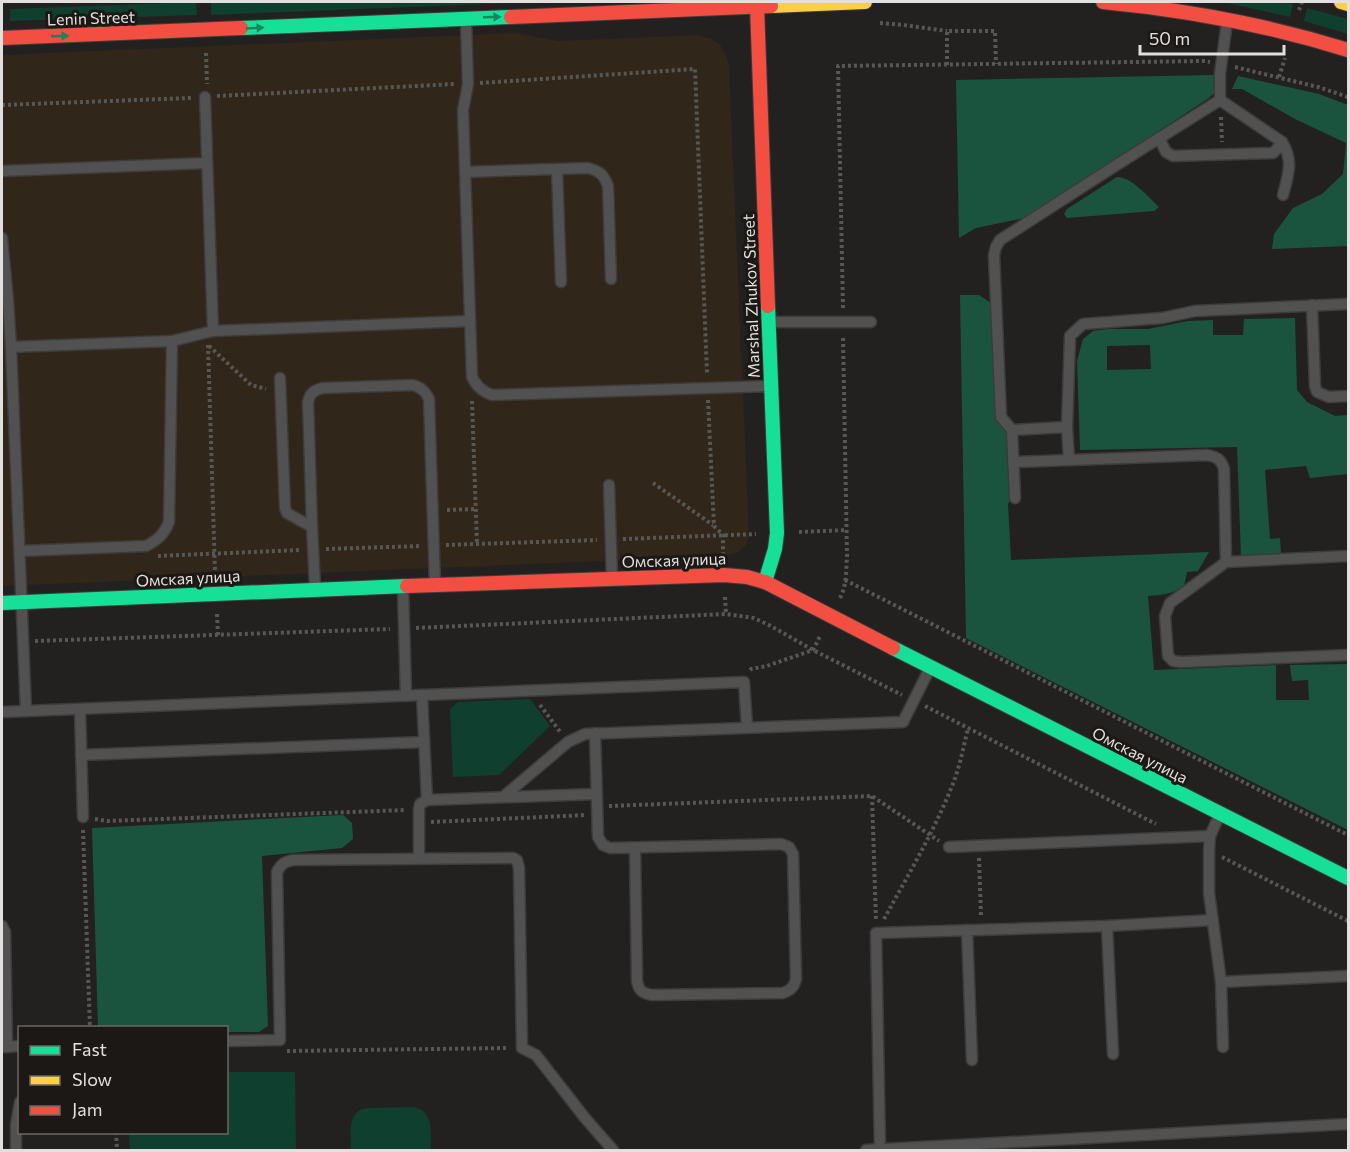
<svg xmlns="http://www.w3.org/2000/svg" width="1350" height="1152" font-family="Commissioner,sans-serif">
<style>
.commercial{fill:#302619}
.green{fill:#0f3f2f}
.forest{fill:#1a543f;fill-rule:evenodd}
.lines{fill:none;stroke-linecap:round;stroke-linejoin:round}
.lane-casing{stroke:#3d3c3b;stroke-width:13}
.fast-casing{stroke:#3d3c3b;stroke-width:16}
.slow-casing{stroke:#3d3c3b;stroke-width:16}
.jam-casing{stroke:#3d3c3b;stroke-width:16}
.path{stroke:#575756;stroke-width:4;stroke-dasharray:3 3;stroke-linecap:butt}
.lane{stroke:#525152;stroke-width:10}
.fast{stroke:#16e098;stroke-width:14}
.slow{stroke:#ffcf43;stroke-width:14}
.jam{stroke:#f24e42;stroke-width:14}
.oneway{fill:#18865d}
.labels{text-anchor:middle;stroke-width:6;stroke-linejoin:round;paint-order:stroke}
.street-label{font-size:16px;fill:#e2e0de;stroke:#1b1815}
</style>
<rect width="100%" height="100%" fill="#23211f"/>
<path class="commercial" d="M 515,33 L 558,41 L 697,35 L 712,39 L 720,45 L 726,55 L 729,66 L 749,537 L 746,545 L 738,552 L 726,556 L 2,586 L 2,55 Z"/>
<g class="green">
<path d="M 196,2 L 197,15 L 10,21 L 10,9 Z"/>
<path d="M 211,2 L 538,2 L 211,15 Z"/>
<path d="M 1222,2 L 1282,2 L 1293,4 L 1290,17 Z"/>
<path d="M 1307,8 L 1348,19 L 1348,34 L 1304,21 Z"/>
<path d="M 530,699 L 550,726 L 499,775 L 453,777 L 450,709 L 458,702 Z"/>
<path d="M 227,1072 L 295,1072 L 296,1150 L 130,1150 L 129,1133 L 226,1132 Z"/>
<path d="M 413,1107 C 435,1110 430,1135 431,1150 L 351,1150 C 351,1135 346,1111 367,1108 Z"/>
</g>
<g class="forest">
<path d="M 1214,75 L 1214,93 L 1209,98 L 1032,214 L 1024,218 L 976,228 L 959,238 L 956,80 Z"/>
<path d="M 1238,76 L 1319,94 L 1348,105 L 1348,246 L 1272,249 L 1274,234 L 1293,208 L 1322,194 L 1343,174 L 1346,143 L 1295,119 L 1242,89 L 1232,89 Z"/>
<path d="M 1117,177 C 1132,177 1148,197 1159,207 L 1154,211 L 1067,218 L 1064,214 L 1067,209 Z"/>
<path d="M 960,295 L 979,295 L 991,303 L 1008,431 L 1011,498 L 1008,504 L 1011,560 L 1209,552 L 1198,571 L 1187,572 L 1184,586 C 1173,594 1161,595 1148,596 L 1154,670 L 1276,665 L 1276,700 L 1309,700 L 1308,680 L 1292,681 L 1290,665 L 1347,664 L 1347,673 L 1348,674 L 1348,830 L 966,638 Z"/>
<path d="M 1295,318 L 1297,390 L 1307,402 L 1335,416 L 1348,415 L 1348,474 L 1310,478 L 1306,466 L 1265,470 L 1270,539 L 1280,538 L 1281,554 L 1241,556 L 1237,447 L 1080,450 L 1077,361 L 1083,339 L 1093,331 L 1108,329 L 1148,329 L 1188,321 L 1213,320 L 1213,335 L 1243,335 L 1244,319 ZM 1150,345 L 1151,369 L 1107,370 L 1107,346 Z"/>
<path d="M 343,815 L 352,823 L 353,839 L 342,848 L 262,856 L 268,1026 L 259,1032 L 227,1032 L 226,1028 L 98,1027 L 92,828 Z"/>
</g>
<g class="lines">
<g class="lane-casing">
<g id="lane">
<path d="M 466,21 L 468,84 L 463,110 L 472,377 C 477,387 482,391 492,395 L 770,386"/>
<path d="M 1227,22 L 1220,74 L 1220,100 L 1282,142 C 1294,161 1288,175 1283,195"/>
<path d="M 205,97 L 213,331"/>
<path d="M 1159,138 L 1166,152 L 1173,156 L 1273,153 L 1277,149 L 1282,142"/>
<path d="M 557,169 L 561,282"/>
<path d="M 2,171 L 207,163"/>
<path d="M 465,172 L 588,168 C 600,171 604,175 608,186 L 611,279"/>
<path d="M 2,238 L 8,300 L 11,347 L 26,711"/>
<path d="M 1312,305 L 1315,386 L 1317,392 L 1329,397 L 1348,396"/>
<path d="M 769,322 L 871,322"/>
<path d="M 11,347 L 172,341 L 213,331 L 470,321"/>
<path d="M 280,378 L 285,508 L 287,513 L 312,527 L 315,587"/>
<path d="M 1067,427 L 1070,336 L 1083,324 L 1162,318 L 1195,311 L 1348,304"/>
<path d="M 1012,430 L 1067,427 L 1069,460"/>
<path d="M 1013,462 L 1207,455 C 1217,457 1221,459 1224,469 L 1226,562 L 1170,603 L 1165,616 L 1168,656 L 1173,661 L 1181,662 L 1348,655"/>
<path d="M 609,485 L 612,578"/>
<path d="M 1015,498 L 1012,430 L 1001,417 L 994,255 L 996,247 L 1000,240 L 1118,164 L 1220,100"/>
<path d="M 312,527 L 308,402 C 310,393 314,390 323,388 L 413,385 C 422,388 425,391 429,399 L 435,585"/>
<path d="M 20,551 L 146,546 C 158,540 164,534 169,522 L 172,341"/>
<path d="M 1226,562 L 1348,556"/>
<path d="M 403,588 L 406,696"/>
<path d="M 422,695 L 427,800 L 596,794"/>
<path d="M 80,709 L 83,817"/>
<path d="M 2,712 L 744,682 L 747,727"/>
<path d="M 595,733 L 598,837 L 603,845 L 610,848 L 781,844 L 789,847 L 793,854 L 796,979 C 794,987 791,990 783,993 L 652,995 C 642,993 639,991 637,981 L 635,848"/>
<path d="M 81,755 L 424,742"/>
<path d="M 503,797 L 568,742 L 585,734 L 903,722 L 930,668"/>
<path d="M 1220,814 L 1210,836 L 1209,850 L 1209,893 L 1221,982 L 1223,1047"/>
<path d="M 949,847 L 1210,836"/>
<path d="M 419,858 L 419,809 L 420,804 L 427,800"/>
<path d="M 2,926 L 5,932 L 7,1047"/>
<path d="M 1107,926 L 1113,1054"/>
<path d="M 967,930 L 972,1060"/>
<path d="M 1221,982 L 1348,976"/>
<path d="M 226,1041 L 280,1040 L 277,872 C 281,864 284,862 293,860 L 513,858 L 517,860 L 519,868 L 522,1048 L 536,1055 L 585,1118 L 613,1150"/>
<path d="M 2,1047 L 20,1046"/>
<path d="M 16,1150 L 16,1125 L 20,1102"/>
<path d="M 866,1150 L 1348,1124"/>
<path d="M 880,1150 L 876,933 L 1107,926 L 1213,920"/>
</g>
</g>
<g class="fast-casing">
<g id="fast">
<path d="M 241,28 L 511,17"/>
<path d="M 765,582 L 775,549 L 777,533 L 768,306"/>
<path d="M 2,603 L 407,586"/>
<path d="M 893,648 L 1348,878"/>
</g>
</g>
<g class="slow-casing">
<g id="slow">
<path d="M 1341,2 L 1348,4"/>
<path d="M 771,6 L 865,2"/>
</g>
</g>
<g class="jam-casing">
<g id="jam">
<path d="M 1103,2 C 1187,10 1268,25 1348,50"/>
<path d="M 757,6 L 768,306"/>
<path d="M 511,17 L 771,6"/>
<path d="M 2,38 L 241,28"/>
<path d="M 407,586 L 724,575 L 747,577 L 765,582 L 893,648"/>
</g>
</g>
<g class="path">
<path d="M 1299,10 L 1302,2"/>
<path d="M 880,23 L 903,25 L 947,31"/>
<path d="M 206,53 L 207,84"/>
<path d="M 947,65 L 947,31 L 995,31 L 996,64"/>
<path d="M 1235,67 L 1318,87 L 1348,97"/>
<path d="M 1279,77 L 1285,58"/>
<path d="M 480,83 L 695,69 L 707,374"/>
<path d="M 217,96 L 455,84"/>
<path d="M 2,105 L 191,98"/>
<path d="M 1221,117 L 1222,142"/>
<path d="M 843,308 L 838,66 L 1204,61 L 1210,62"/>
<path d="M 208,345 L 215,572"/>
<path d="M 209,346 L 251,385 L 266,389"/>
<path d="M 708,400 L 714,526 L 723,535 L 723,554"/>
<path d="M 472,401 L 477,544"/>
<path d="M 653,483 L 713,525"/>
<path d="M 447,510 L 476,509"/>
<path d="M 799,532 L 847,530"/>
<path d="M 623,539 L 756,534"/>
<path d="M 446,545 L 597,540"/>
<path d="M 326,549 L 420,546"/>
<path d="M 158,556 L 300,550"/>
<path d="M 845,580 L 1348,835"/>
<path d="M 725,597 L 726,614"/>
<path d="M 840,598 C 847,585 846,569 847,555 L 843,336"/>
<path d="M 217,614 L 218,635"/>
<path d="M 416,628 L 726,614 L 754,618 L 769,625 L 813,650 L 902,695"/>
<path d="M 35,641 L 390,629"/>
<path d="M 750,670 L 751,669 L 767,666 L 813,650 L 820,636"/>
<path d="M 540,705 L 561,733"/>
<path d="M 925,706 L 1156,824"/>
<path d="M 872,796 L 876,921"/>
<path d="M 609,806 L 872,796 L 939,841"/>
<path d="M 95,819 L 107,821 L 405,810"/>
<path d="M 431,822 L 586,815"/>
<path d="M 83,830 L 90,1028"/>
<path d="M 1222,857 L 1348,921"/>
<path d="M 979,858 L 981,916"/>
<path d="M 884,919 C 907,877 932,835 950,791 C 959,771 963,749 968,728"/>
<path d="M 287,1051 L 508,1048"/>
<path d="M 116,1132 L 117,1150"/>
</g>
<use href="#lane" class="lane"/>
<use href="#fast" class="fast"/>
<use href="#slow" class="slow"/>
<use href="#jam" class="jam"/>
</g>
<defs><path id="oneway-solid" d="M-6-.8H1V-3.2L6.5 0L1 3.2V.8H-6Z" transform="scale(1.5)"/></defs>
<g class="oneway">
<use href="#oneway-solid" transform="translate(492 17) rotate(-2)"/>
<use href="#oneway-solid" transform="translate(255 28) rotate(-3)"/>
<use href="#oneway-solid" transform="translate(60 36) rotate(-2)"/>
</g>
<g class="labels">
<g class="street-label">
<text transform="translate(91 18) rotate(-2)" y="6">Lenin Street</text>
<text transform="translate(751 296) rotate(-92)" y="6">Marshal Zhukov Street</text>
<text transform="translate(674 560) rotate(-2)" y="6">Омская улица</text>
<text transform="translate(188 578) rotate(-3)" y="6">Омская улица</text>
<text transform="translate(1140 755) rotate(27)" y="6">Омская улица</text>
</g>
</g>
<rect width="1350" height="1152" fill="none" stroke="#e2e0de" stroke-width="6"/>
<rect x="18" y="1026" width="210" height="108" fill="#1b1815" stroke="#6b6865" stroke-width="1.5"/>
<rect x="30" y="1046" width="30" height="9" fill="#16e098" stroke="#6b6865" stroke-width="1.5"/>
<text x="72" y="1056" font-size="18" fill="#e2e0de">Fast</text>
<rect x="30" y="1076" width="30" height="9" fill="#ffcf43" stroke="#6b6865" stroke-width="1.5"/>
<text x="72" y="1086" font-size="18" fill="#e2e0de">Slow</text>
<rect x="30" y="1106" width="30" height="9" fill="#f24e42" stroke="#6b6865" stroke-width="1.5"/>
<text x="72" y="1116" font-size="18" fill="#e2e0de">Jam</text>
<path d="M1140 45v9h144v-9" fill="none" stroke="#e2e0de" stroke-width="3"/>
<text x="1149" y="45" font-size="18" fill="#e2e0de" stroke="#1b1815" stroke-width="4.5" paint-order="stroke">50 m</text>
</svg>
